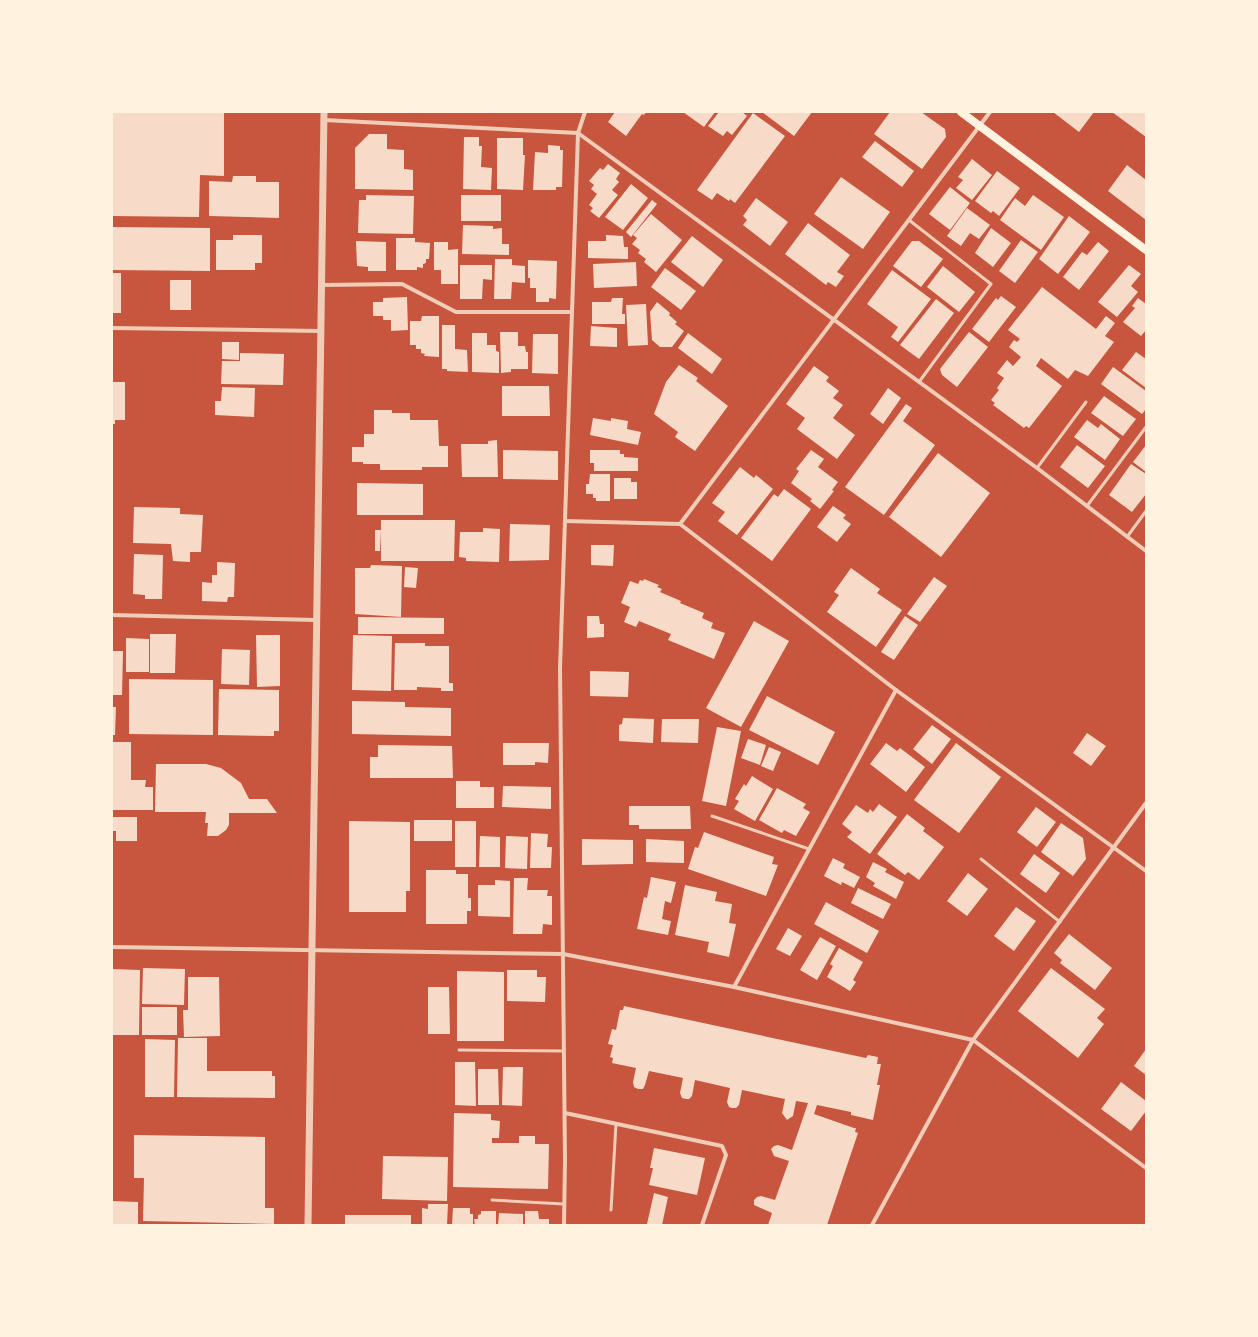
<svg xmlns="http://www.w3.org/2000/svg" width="1258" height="1337" font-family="'Titillium Web',sans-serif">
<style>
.building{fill:#f7dbc8}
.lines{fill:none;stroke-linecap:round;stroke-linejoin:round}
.service{stroke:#f1ccb7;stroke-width:3}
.minor{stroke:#f1ccb7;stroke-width:4}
.tertiary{stroke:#f1ccb7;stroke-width:7}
.secondary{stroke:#fff3e0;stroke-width:8}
</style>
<rect width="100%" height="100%" fill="#c8553d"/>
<g class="building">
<path d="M 112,112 L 224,112 L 224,176 L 200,175 L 199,217 L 112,216 Z"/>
<path d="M 615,112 L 646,112 L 644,115 L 642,114 L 626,136 L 608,122 Z"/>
<path d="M 683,112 L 715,112 L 704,127 Z"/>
<path d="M 719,112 L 742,112 L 747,116 L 732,135 L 727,131 L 723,136 L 708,126 Z"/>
<path d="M 762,112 L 812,112 L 794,136 Z"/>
<path d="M 890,112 L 921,112 L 945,129 L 946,137 L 922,169 L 874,134 Z"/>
<path d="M 1053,112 L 1094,112 L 1079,132 Z"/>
<path d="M 1112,112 L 1146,112 L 1146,137 Z"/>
<path d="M 753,113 L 785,136 L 735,203 L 730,199 L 729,201 L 717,193 L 712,200 L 697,190 Z"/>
<path d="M 369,134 L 387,134 L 387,149 L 404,150 L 404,169 L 413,170 L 413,190 L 355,189 L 355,148 Z"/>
<path d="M 464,137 L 479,137 L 479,146 L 482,146 L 481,167 L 492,168 L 491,190 L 463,189 Z"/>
<path d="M 497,138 L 523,138 L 523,155 L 525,155 L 523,190 L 497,189 Z"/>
<path d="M 875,141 L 914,171 L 902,187 L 862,157 Z"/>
<path d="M 548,145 L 560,146 L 560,150 L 563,150 L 562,187 L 556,187 L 556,190 L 533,190 L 535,152 L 548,153 Z"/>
<path d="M 972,159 L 992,175 L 972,200 L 956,188 L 963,180 L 958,177 Z"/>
<path d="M 608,164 L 620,173 L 616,179 L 619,182 L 612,190 L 618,195 L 599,218 L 590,211 L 593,208 L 589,205 L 597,194 L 591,189 L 594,185 L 589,181 L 600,168 L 603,170 Z"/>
<path d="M 1127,165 L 1146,180 L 1146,220 L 1108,191 Z"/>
<path d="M 997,171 L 1020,188 L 999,216 L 993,211 L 991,213 L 975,201 Z"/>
<path d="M 233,176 L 256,176 L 256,182 L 279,182 L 279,218 L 209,216 L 209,181 L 232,182 Z"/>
<path d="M 841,177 L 890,212 L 863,249 L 814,214 Z"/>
<path d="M 631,184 L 648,198 L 623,230 L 605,217 Z"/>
<path d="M 950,187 L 970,203 L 950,230 L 929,214 Z"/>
<path d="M 366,195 L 414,196 L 413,234 L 358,233 L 359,200 L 366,200 Z"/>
<rect x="461" y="195" width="40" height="26"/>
<path d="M 1033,195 L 1064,217 L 1041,250 L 1000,220 L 1015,198 L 1025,206 Z"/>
<path d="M 756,198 L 788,222 L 770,246 L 743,225 L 747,220 L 743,216 Z"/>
<path d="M 652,200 L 657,204 L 631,237 L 626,232 Z"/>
<path d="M 967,208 L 990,225 L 979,239 L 970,233 L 961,246 L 947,236 Z"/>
<path d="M 651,214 L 682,240 L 656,272 L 644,262 L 646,259 L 638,253 L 640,250 L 632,244 L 637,238 L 633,235 Z"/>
<path d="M 1069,216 L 1090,232 L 1058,274 L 1039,259 Z"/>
<path d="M 808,223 L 850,255 L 837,272 L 844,276 L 836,287 L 828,282 L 826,285 L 785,254 Z"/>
<path d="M 463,225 L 493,226 L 493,229 L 502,228 L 502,244 L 509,244 L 509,255 L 462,254 Z"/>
<path d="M 112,227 L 210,228 L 210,271 L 112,270 Z"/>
<path d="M 991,228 L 1011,243 L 993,267 L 975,253 Z"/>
<path d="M 233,235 L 262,235 L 262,263 L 255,263 L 255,270 L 216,270 L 216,240 L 233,240 Z"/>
<path d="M 606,235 L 623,236 L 624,247 L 628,247 L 628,259 L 588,258 L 588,241 L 606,241 Z"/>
<path d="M 692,236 L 723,260 L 703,287 L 671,262 Z"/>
<path d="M 396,238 L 415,238 L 415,242 L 430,243 L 429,259 L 426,259 L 426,263 L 423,264 L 423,268 L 417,267 L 417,270 L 396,270 Z"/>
<path d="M 1021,240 L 1038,252 L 1015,283 L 999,271 Z"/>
<path d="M 356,241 L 386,242 L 386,271 L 368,271 L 368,267 L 357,266 Z"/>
<path d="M 912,241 L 919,241 L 943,259 L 921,287 L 893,266 Z"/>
<path d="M 434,242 L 448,242 L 448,250 L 458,249 L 458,284 L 441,284 L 441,270 L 434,270 Z"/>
<path d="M 1098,242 L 1109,251 L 1079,290 L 1063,277 L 1082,252 L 1087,255 Z"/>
<path d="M 495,259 L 512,259 L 512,265 L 525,266 L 525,283 L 512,282 L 511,299 L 494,299 Z"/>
<path d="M 528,260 L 557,261 L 556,299 L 549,298 L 549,302 L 536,302 L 536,288 L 530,288 L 530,278 L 528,278 Z"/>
<path d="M 636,262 L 637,286 L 594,288 L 593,264 Z"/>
<path d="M 460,265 L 492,265 L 492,280 L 483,279 L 482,299 L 460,299 Z"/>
<path d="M 1129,265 L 1141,274 L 1131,286 L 1138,292 L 1117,317 L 1098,302 Z"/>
<path d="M 943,266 L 975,292 L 959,312 L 927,287 Z"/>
<path d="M 665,268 L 696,291 L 681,310 L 651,287 Z"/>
<path d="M 892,270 L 931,299 L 898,342 L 891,337 L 898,327 L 867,304 Z"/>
<rect x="112" y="273" width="9" height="40"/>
<rect x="170" y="280" width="21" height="30"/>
<path d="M 1042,287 L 1096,329 L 1106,316 L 1115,323 L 1105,336 L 1114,342 L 1088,376 L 1075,370 L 1068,379 L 1041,358 L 1036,366 L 1062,386 L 1029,428 L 1026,426 L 1024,428 L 993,405 L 995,403 L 991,400 L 999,390 L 997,388 L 1004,378 L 997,373 L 1007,360 L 1013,366 L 1021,357 L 1009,347 L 1014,340 L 1017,342 L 1020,339 L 1008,330 Z"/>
<path d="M 1001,296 L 1016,307 L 989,342 L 972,329 L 996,298 L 998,300 Z"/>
<path d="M 407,297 L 408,330 L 391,331 L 391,320 L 383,320 L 383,316 L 373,316 L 373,302 L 383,302 L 383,298 Z"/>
<path d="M 612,298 L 623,298 L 622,314 L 625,314 L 625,324 L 592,324 L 592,302 L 611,302 Z"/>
<path d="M 1138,298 L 1146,304 L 1146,330 L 1141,336 L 1123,322 L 1135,308 L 1132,306 Z"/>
<path d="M 936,299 L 954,313 L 919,359 L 900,345 Z"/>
<path d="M 657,302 L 670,313 L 669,315 L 677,322 L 675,324 L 684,331 L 672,347 L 660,347 L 652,340 L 650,312 Z"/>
<path d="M 646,304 L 648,345 L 628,346 L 626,305 Z"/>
<path d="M 422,316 L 439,316 L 439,357 L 424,356 L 425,354 L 421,353 L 421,349 L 416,349 L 416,345 L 410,345 L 410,321 L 421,321 Z"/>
<path d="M 442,325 L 455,325 L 455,349 L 467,350 L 468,372 L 447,371 L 447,369 L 442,369 Z"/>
<path d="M 591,326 L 617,328 L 617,347 L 590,346 Z"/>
<path d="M 500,332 L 518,332 L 518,346 L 525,346 L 526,352 L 528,352 L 528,369 L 511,369 L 511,372 L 501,373 Z"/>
<path d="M 969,332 L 988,347 L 957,387 L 942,375 L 940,369 Z"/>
<path d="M 472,333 L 487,333 L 487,345 L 496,345 L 496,351 L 499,352 L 499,373 L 472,372 Z"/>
<path d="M 688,333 L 722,359 L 712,374 L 678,348 Z"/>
<path d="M 533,334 L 558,334 L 558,374 L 532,373 Z"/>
<path d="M 222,342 L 239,342 L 239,360 L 222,359 Z"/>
<path d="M 1136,352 L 1146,359 L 1146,388 L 1122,370 Z"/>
<path d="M 240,353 L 284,354 L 283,385 L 221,384 L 222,361 L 240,361 Z"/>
<path d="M 679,365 L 698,378 L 696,381 L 728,406 L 695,451 L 675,437 L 678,432 L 654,414 L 666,382 Z"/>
<path d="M 814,366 L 829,377 L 826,381 L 839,391 L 833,398 L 843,405 L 833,418 L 855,435 L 837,459 L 797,429 L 805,418 L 786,404 Z"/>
<path d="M 1113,367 L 1146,391 L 1146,409 L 1142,414 L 1101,384 Z"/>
<path d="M 112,382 L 125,382 L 125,420 L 115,420 L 115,424 L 112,424 Z"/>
<path d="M 502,386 L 549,386 L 550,416 L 502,416 Z"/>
<path d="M 222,387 L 255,388 L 254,417 L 215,415 L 215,401 L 221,401 Z"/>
<path d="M 888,388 L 901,398 L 883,424 L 870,414 Z"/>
<path d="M 1104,396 L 1136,419 L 1123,436 L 1091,413 Z"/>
<path d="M 906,404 L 912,408 L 903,421 L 935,445 L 884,515 L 845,487 Z"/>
<path d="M 374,410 L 392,410 L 392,413 L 410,413 L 410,420 L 438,420 L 439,446 L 448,446 L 448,467 L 422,467 L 422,470 L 380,470 L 380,464 L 363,464 L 363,462 L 352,462 L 352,447 L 364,447 L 364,434 L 374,434 Z"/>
<path d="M 593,418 L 611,421 L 611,418 L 628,421 L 627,429 L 641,432 L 638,445 L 590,435 Z"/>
<path d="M 1087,420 L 1098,428 L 1101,424 L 1120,439 L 1105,460 L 1074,437 Z"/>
<path d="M 497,440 L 498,477 L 462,477 L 461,444 L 488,444 L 488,441 Z"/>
<path d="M 1077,445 L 1105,466 L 1088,488 L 1060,467 Z"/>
<path d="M 1146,445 L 1146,472 L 1133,462 Z"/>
<path d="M 503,450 L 558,451 L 558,480 L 503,479 Z"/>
<path d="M 590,450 L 620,450 L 620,454 L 624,454 L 624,457 L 638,458 L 638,471 L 594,471 L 594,463 L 590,463 Z"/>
<path d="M 811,450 L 824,459 L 818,467 L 838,482 L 832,490 L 834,491 L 820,509 L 810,501 L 812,499 L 791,483 L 799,471 L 796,469 Z"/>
<path d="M 938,453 L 990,493 L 941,557 L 889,517 Z"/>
<path d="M 1131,464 L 1146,474 L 1146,494 L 1132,512 L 1109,495 Z"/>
<path d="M 740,467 L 754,478 L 756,475 L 773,489 L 737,535 L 718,521 L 725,512 L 712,503 Z"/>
<path d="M 590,474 L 610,474 L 610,501 L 596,501 L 596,498 L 593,498 L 593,494 L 586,494 L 586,484 L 589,484 Z"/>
<path d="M 614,478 L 631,478 L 631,482 L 637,482 L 637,499 L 614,499 Z"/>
<path d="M 357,483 L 423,484 L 423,515 L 357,515 Z"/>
<path d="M 784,489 L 811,509 L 772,561 L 741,538 L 774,494 L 778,497 Z"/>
<path d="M 833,506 L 846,515 L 843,518 L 851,524 L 837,542 L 817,527 Z"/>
<path d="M 134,507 L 180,508 L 180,514 L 203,515 L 201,552 L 190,552 L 190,562 L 173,561 L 171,544 L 133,543 Z"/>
<path d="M 381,520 L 455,520 L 454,561 L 381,561 Z"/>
<path d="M 510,524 L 550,525 L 549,560 L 509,561 Z"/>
<path d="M 483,528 L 500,529 L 499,562 L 466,561 L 466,558 L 459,557 L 460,532 L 483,532 Z"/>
<path d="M 375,530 L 381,530 L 380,551 L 375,551 Z"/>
<path d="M 591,545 L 614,545 L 613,566 L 591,565 Z"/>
<path d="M 134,554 L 163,555 L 162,599 L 145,599 L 145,595 L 133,594 Z"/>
<path d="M 217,562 L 235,563 L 234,597 L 228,597 L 227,602 L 202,601 L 202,582 L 212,583 L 212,575 L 217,575 Z"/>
<path d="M 371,565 L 402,566 L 401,617 L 355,614 L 355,568 L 370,568 Z"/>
<path d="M 405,567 L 418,568 L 416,588 L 404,587 Z"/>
<path d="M 851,568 L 880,589 L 877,593 L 902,610 L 876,647 L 827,612 L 839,595 L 834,592 Z"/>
<path d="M 934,577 L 947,586 L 920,622 L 907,614 Z"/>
<path d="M 644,579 L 659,585 L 657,587 L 662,589 L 660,592 L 681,601 L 680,603 L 704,613 L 702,618 L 713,623 L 711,628 L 725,633 L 714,659 L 668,640 L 671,634 L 639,621 L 636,627 L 624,622 L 630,607 L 621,603 L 630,581 L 638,584 L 640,580 L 643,581 Z"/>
<path d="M 587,616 L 599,616 L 600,624 L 604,624 L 604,637 L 587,638 Z"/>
<path d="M 905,616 L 918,625 L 894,660 L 881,652 Z"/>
<path d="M 358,617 L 444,618 L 444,634 L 358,634 Z"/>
<path d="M 754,621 L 789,641 L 741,727 L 706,708 Z"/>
<path d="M 150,634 L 176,634 L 175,673 L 150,673 Z"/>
<path d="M 256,635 L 280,635 L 280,686 L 257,687 Z"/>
<path d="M 353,635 L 392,636 L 391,691 L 352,690 Z"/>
<path d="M 126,638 L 149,639 L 149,672 L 126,672 Z"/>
<path d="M 395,643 L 425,643 L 425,646 L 449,646 L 449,683 L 453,683 L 453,691 L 441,691 L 441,688 L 417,687 L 417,690 L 394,690 Z"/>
<path d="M 222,649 L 250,650 L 249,685 L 221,684 Z"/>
<path d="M 112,651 L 123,651 L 122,695 L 112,695 Z"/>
<path d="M 590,671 L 629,672 L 628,697 L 590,696 Z"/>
<path d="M 129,679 L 213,680 L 213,735 L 129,734 Z"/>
<path d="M 219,689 L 279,690 L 279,731 L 274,731 L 274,736 L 218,735 Z"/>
<path d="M 767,696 L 835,732 L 818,765 L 749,730 Z"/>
<path d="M 352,701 L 405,702 L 405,707 L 451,708 L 451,736 L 352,734 Z"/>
<path d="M 112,707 L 116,707 L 115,735 L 112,735 Z"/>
<path d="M 623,718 L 654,719 L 653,743 L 619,741 L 619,725 L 622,724 Z"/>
<path d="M 662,719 L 699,719 L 698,743 L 661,742 Z"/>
<path d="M 932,725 L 951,739 L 932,764 L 913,749 Z"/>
<path d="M 717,727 L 741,731 L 726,806 L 702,801 Z"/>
<path d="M 1087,733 L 1106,746 L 1091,766 L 1073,753 Z"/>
<path d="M 748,739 L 766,745 L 760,765 L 741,758 Z"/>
<path d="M 112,742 L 131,742 L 131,780 L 146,780 L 145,787 L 153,787 L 153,810 L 112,810 Z"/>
<path d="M 503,743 L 549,743 L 548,763 L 535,762 L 535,765 L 503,765 Z"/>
<path d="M 886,743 L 897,751 L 900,748 L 925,767 L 906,792 L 870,764 Z"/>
<path d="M 956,743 L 1001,777 L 959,833 L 914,800 Z"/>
<path d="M 378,745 L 452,746 L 453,778 L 370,778 L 370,757 L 378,757 Z"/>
<path d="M 769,747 L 781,752 L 773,771 L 761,766 Z"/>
<path d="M 156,764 L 206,764 L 221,768 L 241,783 L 249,799 L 267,799 L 277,813 L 229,813 L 229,825 L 226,830 L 218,836 L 207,836 L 208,823 L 205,823 L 206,812 L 155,812 Z"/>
<path d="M 752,776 L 773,789 L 755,821 L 734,809 L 739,801 L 735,799 L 744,784 L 746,786 Z"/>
<path d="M 456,781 L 480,781 L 480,787 L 494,787 L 494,808 L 456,808 Z"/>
<path d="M 503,786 L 551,787 L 551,809 L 502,807 Z"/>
<path d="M 777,788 L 806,804 L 803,808 L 810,812 L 796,836 L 784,830 L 782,833 L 759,820 Z"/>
<path d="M 879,804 L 897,817 L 870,854 L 847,837 L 852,832 L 842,824 L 856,805 L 868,813 L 870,809 L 873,812 Z"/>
<path d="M 629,806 L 690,806 L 691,829 L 639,829 L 639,825 L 629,825 Z"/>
<path d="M 1036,807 L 1056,822 L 1037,847 L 1017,832 Z"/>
<path d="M 907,814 L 925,828 L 923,831 L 944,847 L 919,880 L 908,872 L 905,875 L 877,854 Z"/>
<path d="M 112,817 L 137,817 L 137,841 L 116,841 L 116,831 L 112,831 Z"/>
<rect x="414" y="820" width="38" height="21"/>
<path d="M 349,821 L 410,822 L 410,891 L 406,891 L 406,912 L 349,912 Z"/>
<rect x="455" y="821" width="21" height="46"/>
<path d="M 1061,823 L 1083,838 L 1086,859 L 1073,876 L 1041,852 Z"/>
<path d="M 704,832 L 774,857 L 772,864 L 778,865 L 766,896 L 688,869 L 695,847 L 698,848 Z"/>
<path d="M 531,833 L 548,834 L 547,847 L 552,847 L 551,868 L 530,868 Z"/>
<path d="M 480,836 L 500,837 L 500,867 L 479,867 Z"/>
<path d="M 506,836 L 528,837 L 527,869 L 505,868 Z"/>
<path d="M 582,839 L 633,840 L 633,864 L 582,865 Z"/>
<path d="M 646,839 L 684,841 L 684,863 L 646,862 Z"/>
<path d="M 1034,854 L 1060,873 L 1046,893 L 1020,874 Z"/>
<path d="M 833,858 L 845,864 L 843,868 L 860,877 L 854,888 L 842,882 L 841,885 L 824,876 Z"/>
<path d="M 873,862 L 887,869 L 885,872 L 904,882 L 896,899 L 873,886 L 875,883 L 866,877 Z"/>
<path d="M 426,870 L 456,870 L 456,874 L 468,874 L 468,898 L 471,898 L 471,911 L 467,911 L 467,924 L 426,924 Z"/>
<path d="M 968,873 L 988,889 L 967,916 L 947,901 Z"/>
<path d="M 651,877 L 676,882 L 671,903 L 665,901 L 662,919 L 671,921 L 668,935 L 637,929 L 644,897 L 647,898 Z"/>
<path d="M 514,878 L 528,878 L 527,890 L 548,890 L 547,896 L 552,896 L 552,925 L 543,924 L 542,934 L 513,934 Z"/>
<path d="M 495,880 L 510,881 L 510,917 L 478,916 L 478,885 L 495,885 Z"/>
<path d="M 685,885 L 717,892 L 715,901 L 732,904 L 729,923 L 736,924 L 729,957 L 707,952 L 709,942 L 675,935 Z"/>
<path d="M 858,888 L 891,904 L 883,919 L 851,903 Z"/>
<path d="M 826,902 L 879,931 L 867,953 L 814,924 Z"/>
<path d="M 1016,907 L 1036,921 L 1014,951 L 994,936 Z"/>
<path d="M 788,928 L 802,936 L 790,956 L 776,949 Z"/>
<path d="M 1069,934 L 1112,968 L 1095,990 L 1060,963 L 1062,960 L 1054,953 Z"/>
<path d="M 820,937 L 836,946 L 817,980 L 800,970 Z"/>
<path d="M 839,948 L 863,962 L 853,980 L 856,982 L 850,991 L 827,977 L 833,966 L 830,964 Z"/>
<path d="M 143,968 L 185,969 L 184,1005 L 142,1004 Z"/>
<path d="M 1051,968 L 1105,1009 L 1097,1018 L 1104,1024 L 1078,1058 L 1018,1011 Z"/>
<path d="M 112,969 L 140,970 L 139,1035 L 112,1035 Z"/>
<path d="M 507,970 L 537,970 L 537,977 L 546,977 L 545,1002 L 507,1001 Z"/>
<path d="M 457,971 L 504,972 L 504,1041 L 457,1041 Z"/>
<path d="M 188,977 L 219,977 L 220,1036 L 184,1037 L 183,1010 L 188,1010 Z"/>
<path d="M 428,987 L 449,987 L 450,1034 L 428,1034 Z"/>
<path d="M 624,1006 L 866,1058 L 868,1055 L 878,1057 L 877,1064 L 881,1064 L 877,1085 L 880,1085 L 873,1120 L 851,1115 L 851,1112 L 817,1105 L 814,1114 L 854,1128 L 856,1128 L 855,1132 L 858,1133 L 827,1225 L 768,1225 L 772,1213 L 754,1205 L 754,1200 L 757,1197 L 761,1196 L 775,1200 L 789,1161 L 774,1156 L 771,1149 L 774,1146 L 778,1145 L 792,1150 L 808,1103 L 796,1101 L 793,1116 L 787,1120 L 782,1113 L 785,1099 L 742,1090 L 739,1105 L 736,1108 L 732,1108 L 729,1107 L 727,1102 L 730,1088 L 695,1080 L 692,1096 L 689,1099 L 686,1099 L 682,1098 L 680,1093 L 683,1078 L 649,1071 L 645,1085 L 643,1089 L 638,1089 L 634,1087 L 633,1082 L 636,1068 L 612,1063 L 613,1058 L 610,1057 L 613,1045 L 608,1044 L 612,1029 L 616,1030 L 620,1010 L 623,1010 Z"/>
<rect x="142" y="1007" width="35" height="28"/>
<path d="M 178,1038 L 207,1038 L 207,1071 L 272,1071 L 272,1076 L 275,1076 L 275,1098 L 177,1097 Z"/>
<path d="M 145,1039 L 175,1040 L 174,1097 L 145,1097 Z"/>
<path d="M 1146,1049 L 1146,1075 L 1134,1066 Z"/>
<path d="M 455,1062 L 475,1062 L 476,1106 L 455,1105 Z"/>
<path d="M 503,1067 L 523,1067 L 522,1106 L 502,1105 Z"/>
<path d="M 478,1069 L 498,1069 L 499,1105 L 478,1105 Z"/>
<path d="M 1121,1082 L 1146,1101 L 1146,1111 L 1131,1131 L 1101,1109 Z"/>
<path d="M 454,1113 L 491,1114 L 491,1120 L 500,1121 L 499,1138 L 492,1138 L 492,1143 L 519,1143 L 519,1136 L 535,1136 L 535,1144 L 549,1144 L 548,1189 L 453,1187 Z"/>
<path d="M 134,1135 L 265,1137 L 265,1208 L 274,1208 L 274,1224 L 143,1221 L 144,1178 L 134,1178 Z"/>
<path d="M 654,1148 L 705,1158 L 697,1195 L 649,1185 L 653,1168 L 650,1168 Z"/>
<path d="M 383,1156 L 448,1157 L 447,1201 L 382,1199 Z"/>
<path d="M 654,1193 L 668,1197 L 662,1225 L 647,1224 Z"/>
<path d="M 112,1201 L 138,1202 L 138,1225 L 112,1225 Z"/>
<path d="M 428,1204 L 448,1204 L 447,1225 L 422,1225 L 422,1208 L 428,1209 Z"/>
<path d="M 453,1208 L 470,1208 L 470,1214 L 473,1214 L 473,1225 L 452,1225 Z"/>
<path d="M 481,1211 L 496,1211 L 496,1225 L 475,1225 L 474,1219 L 478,1219 L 478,1215 L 481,1214 Z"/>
<path d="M 525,1211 L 538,1211 L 539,1219 L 549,1219 L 549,1225 L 525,1225 Z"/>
<path d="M 499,1213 L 523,1214 L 523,1225 L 498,1225 Z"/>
<rect x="345" y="1215" width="66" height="10"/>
</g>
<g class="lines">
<g class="service">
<path d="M 909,220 L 991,284 L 919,382"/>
<path d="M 1037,468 L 1086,402"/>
<path d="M 1087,506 L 1146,427"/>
<path d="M 1127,537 L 1146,511"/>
<path d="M 712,816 L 809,849"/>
<path d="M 981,859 L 1060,922"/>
<path d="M 459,1050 L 564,1051"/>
<path d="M 492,1200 L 564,1204"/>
<path d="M 611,1210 L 616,1124"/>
</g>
<g class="minor">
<path d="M 324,120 L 578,133 L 1037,468 L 1146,551"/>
<path d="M 322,285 L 402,284 L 456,312 L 572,312"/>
<path d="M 112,328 L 321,331"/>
<path d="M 565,521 L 680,524 L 896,690 L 1146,871"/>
<path d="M 680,524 L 990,112"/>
<path d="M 112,615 L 316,620"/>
<path d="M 112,947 L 563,954 L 734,987 L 973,1040 L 1146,1168"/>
<path d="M 734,987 L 896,690"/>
<path d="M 565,1113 L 722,1146 L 726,1155 L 702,1225"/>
<path d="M 564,1225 L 565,1160 L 560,669 L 578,133 L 585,112"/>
<path d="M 872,1225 L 973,1040 L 1146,803"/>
</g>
<path class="tertiary" d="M 308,1225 L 324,112"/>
<path class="secondary" d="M 961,112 L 1146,250"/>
</g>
<rect width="1258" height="1337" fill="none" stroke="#fff3e0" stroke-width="226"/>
</svg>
